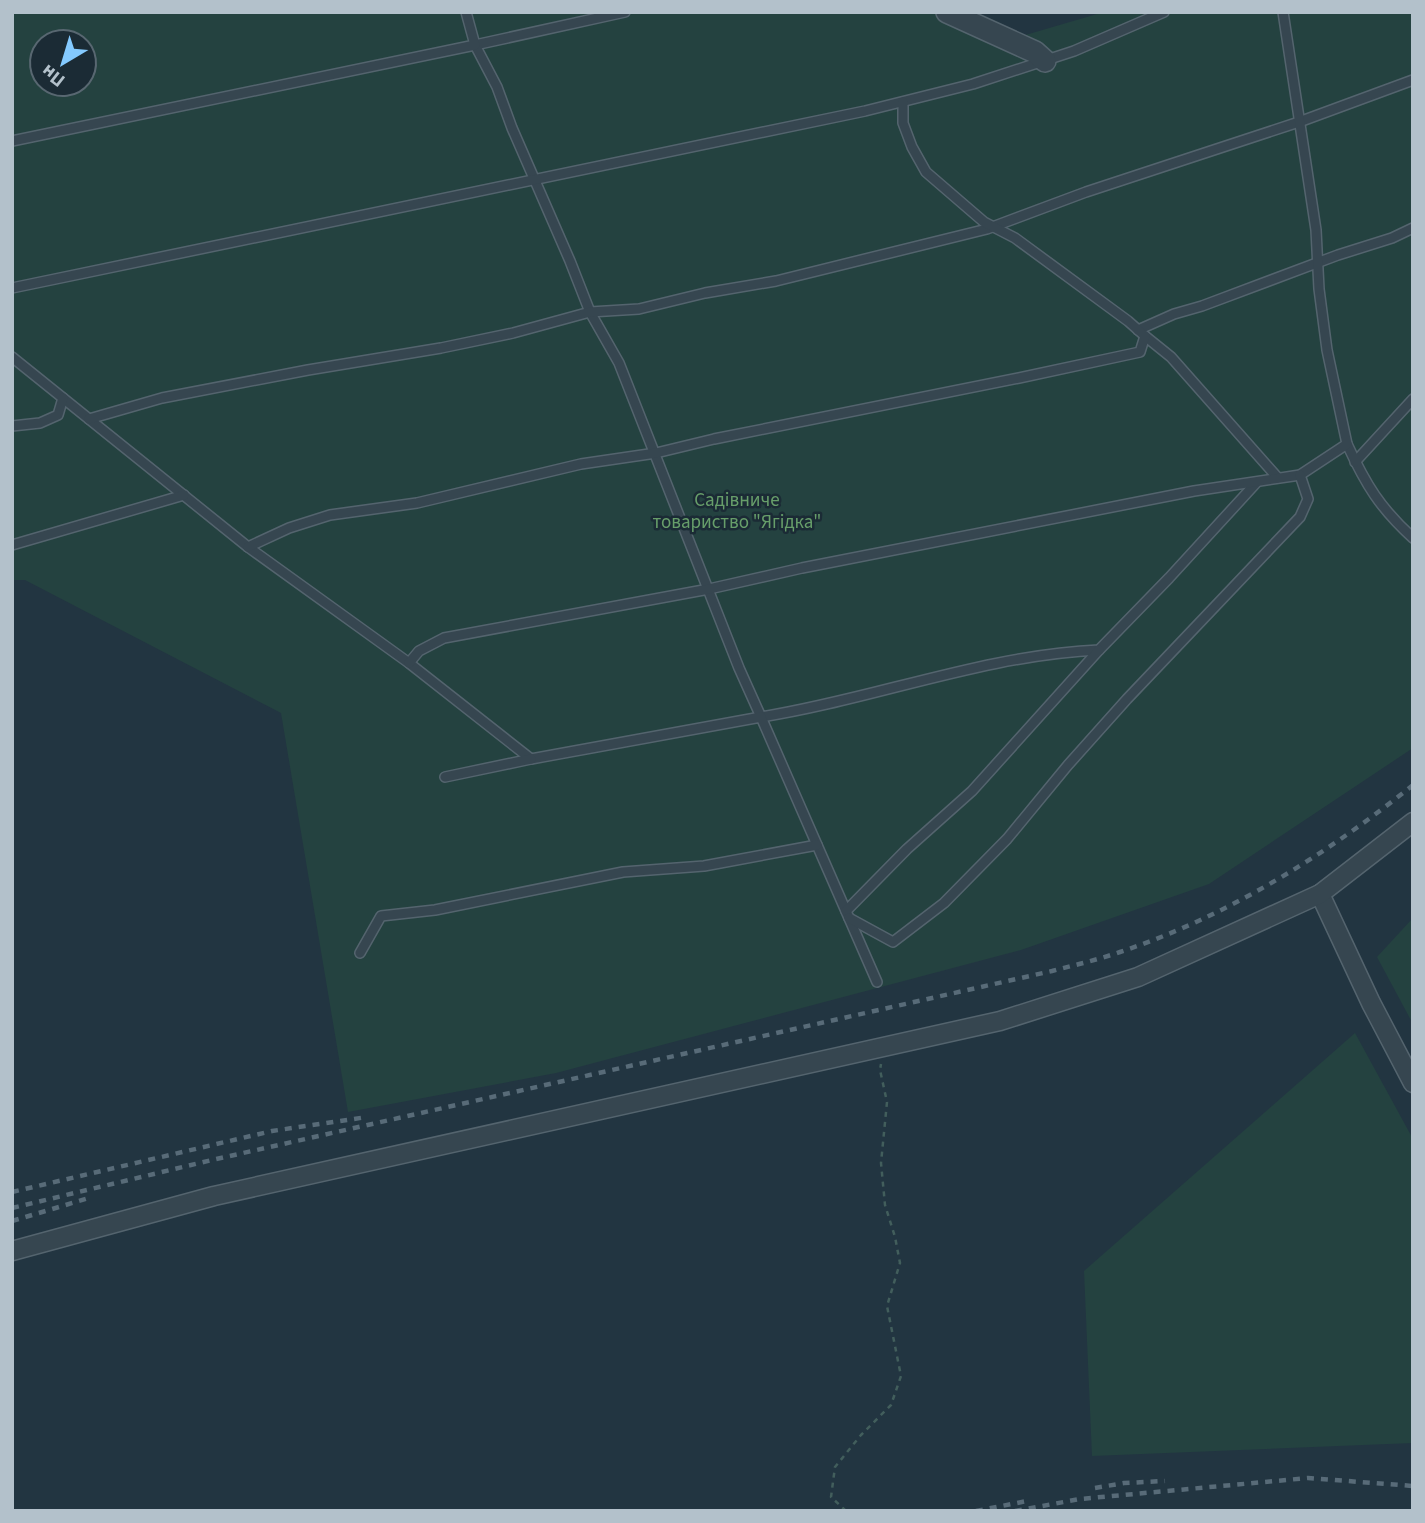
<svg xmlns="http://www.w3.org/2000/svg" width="1425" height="1523" font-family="'Source Sans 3',sans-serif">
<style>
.green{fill:#244240;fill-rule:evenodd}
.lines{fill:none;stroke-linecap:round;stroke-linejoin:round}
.service-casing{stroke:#54646e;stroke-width:12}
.minor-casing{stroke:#54646e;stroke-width:21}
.tertiary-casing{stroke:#54646e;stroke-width:24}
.path{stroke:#425e5c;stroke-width:2.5;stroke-dasharray:5 5;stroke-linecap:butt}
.service{stroke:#364650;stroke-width:9}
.minor{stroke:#364650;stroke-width:18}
.tertiary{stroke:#364650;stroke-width:21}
.rail{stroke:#586b78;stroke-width:4.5;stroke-dasharray:7 7;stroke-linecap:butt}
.labels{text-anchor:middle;stroke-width:5;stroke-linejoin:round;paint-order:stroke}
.park-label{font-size:19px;fill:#679e6a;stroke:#1b2b35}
</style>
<rect width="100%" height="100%" fill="#223541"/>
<g class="green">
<path d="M 12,12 L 967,12 L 1015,38 L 1104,12 L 1413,12 L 1413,748 L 1209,884 L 1021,950 L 556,1073 L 348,1112 L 281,713 L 25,580 L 12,580 ZM 42,42 L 84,42 L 84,84 L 42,84 Z"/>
<path d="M 1413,918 L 1413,1024 L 1377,957 Z"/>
<path d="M 1355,1033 L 1413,1139 L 1413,1443 L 1092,1456 L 1084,1271 Z"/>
</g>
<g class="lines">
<g class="service-casing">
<g id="service">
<path d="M 625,12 L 475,45 L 497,87 L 512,128 L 570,261 L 590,312 L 619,363 L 739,668 L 761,717 C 874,699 984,655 1099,650 L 1169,578 L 1257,482"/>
<path d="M 12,141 L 475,45 L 466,12"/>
<path d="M 12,288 L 865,111 L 973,84 L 1074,51 L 1164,12"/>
<path d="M 1138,330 L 1174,314 L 1202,306 L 1338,255 L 1392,238 L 1413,228"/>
<path d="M 1145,336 L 1171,357 L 1278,478"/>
<path d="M 12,357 L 248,547 L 409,663 L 531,759 L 761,717 L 877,982"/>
<path d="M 89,419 L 162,398 L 308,370 L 441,348 L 513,333 L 590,312 L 639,309 L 705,293 L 776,281 L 987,229 L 1086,192 L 1299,122 L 1413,80"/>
<path d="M 12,426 L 40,423 L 58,415 L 63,398"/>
<path d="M 1347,444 C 1366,485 1380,508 1413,538"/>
<path d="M 1355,462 L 1413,399"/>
<path d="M 12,545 L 184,495"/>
<path d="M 248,547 L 289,528 L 330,515 L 417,503 L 581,464 L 656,453 L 714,439 L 1019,378 L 1140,352 L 1145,336 L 1128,321 L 1015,238 L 984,222 L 926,172 L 912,147 L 903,123 L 903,102"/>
<path d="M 409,663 L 419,651 L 444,638 L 709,589 L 802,568 L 1194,491 L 1300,475 L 1347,444 L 1327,350 L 1319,289 L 1316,230 L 1283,12"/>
<path d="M 445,777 L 531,759"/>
<path d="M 846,911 L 907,849 L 972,791 L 1099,650"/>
<path d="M 849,918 L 893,942 L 944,903 L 1007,839 L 1068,765 L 1127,699 L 1300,517 L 1308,499 L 1300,475"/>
<path d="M 360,953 L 381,916 L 435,910 L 623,872 L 704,866 L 817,845"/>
</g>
</g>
<g class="minor-casing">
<g id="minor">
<path d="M 1320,894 L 1371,1003 L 1413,1083"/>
<path d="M 12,1251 L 214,1196 L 1000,1021 L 1138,977 L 1320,894 L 1413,822"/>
</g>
</g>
<g class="tertiary-casing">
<path id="tertiary" d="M 947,12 L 1035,52 L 1045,61"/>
</g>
<path class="path" d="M 846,1511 L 831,1497 L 835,1467 L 861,1435 L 891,1405 L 901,1376 L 887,1306 L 900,1263 L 895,1237 L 885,1205 L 881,1163 L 887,1102 L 880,1070 L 881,1064"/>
<use href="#service" class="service"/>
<use href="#minor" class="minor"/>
<use href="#tertiary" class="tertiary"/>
<g class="rail">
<path d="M 12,1192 L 272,1131 L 367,1117"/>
<path d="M 12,1208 L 212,1160 L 1052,971 C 1075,965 1097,960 1120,952 C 1226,917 1326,855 1413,785"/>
<path d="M 12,1221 L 89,1198"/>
<path d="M 1095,1488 L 1124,1483 L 1165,1481"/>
<path d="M 976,1511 L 1027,1501"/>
<path d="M 1015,1511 L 1080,1499 L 1308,1478 L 1413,1486"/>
</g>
</g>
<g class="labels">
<g class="park-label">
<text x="737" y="506">Садівниче<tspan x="737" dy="22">товариство "Ягідка"</tspan></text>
</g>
</g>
<rect width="1425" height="1523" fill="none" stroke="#b3c1cb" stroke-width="28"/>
<g transform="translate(63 63) rotate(218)"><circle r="33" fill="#1b2b35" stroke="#586771" stroke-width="2"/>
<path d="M0-5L12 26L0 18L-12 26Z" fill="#84caff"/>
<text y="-10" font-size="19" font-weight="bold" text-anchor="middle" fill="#b3c1cb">Пн</text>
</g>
</svg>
